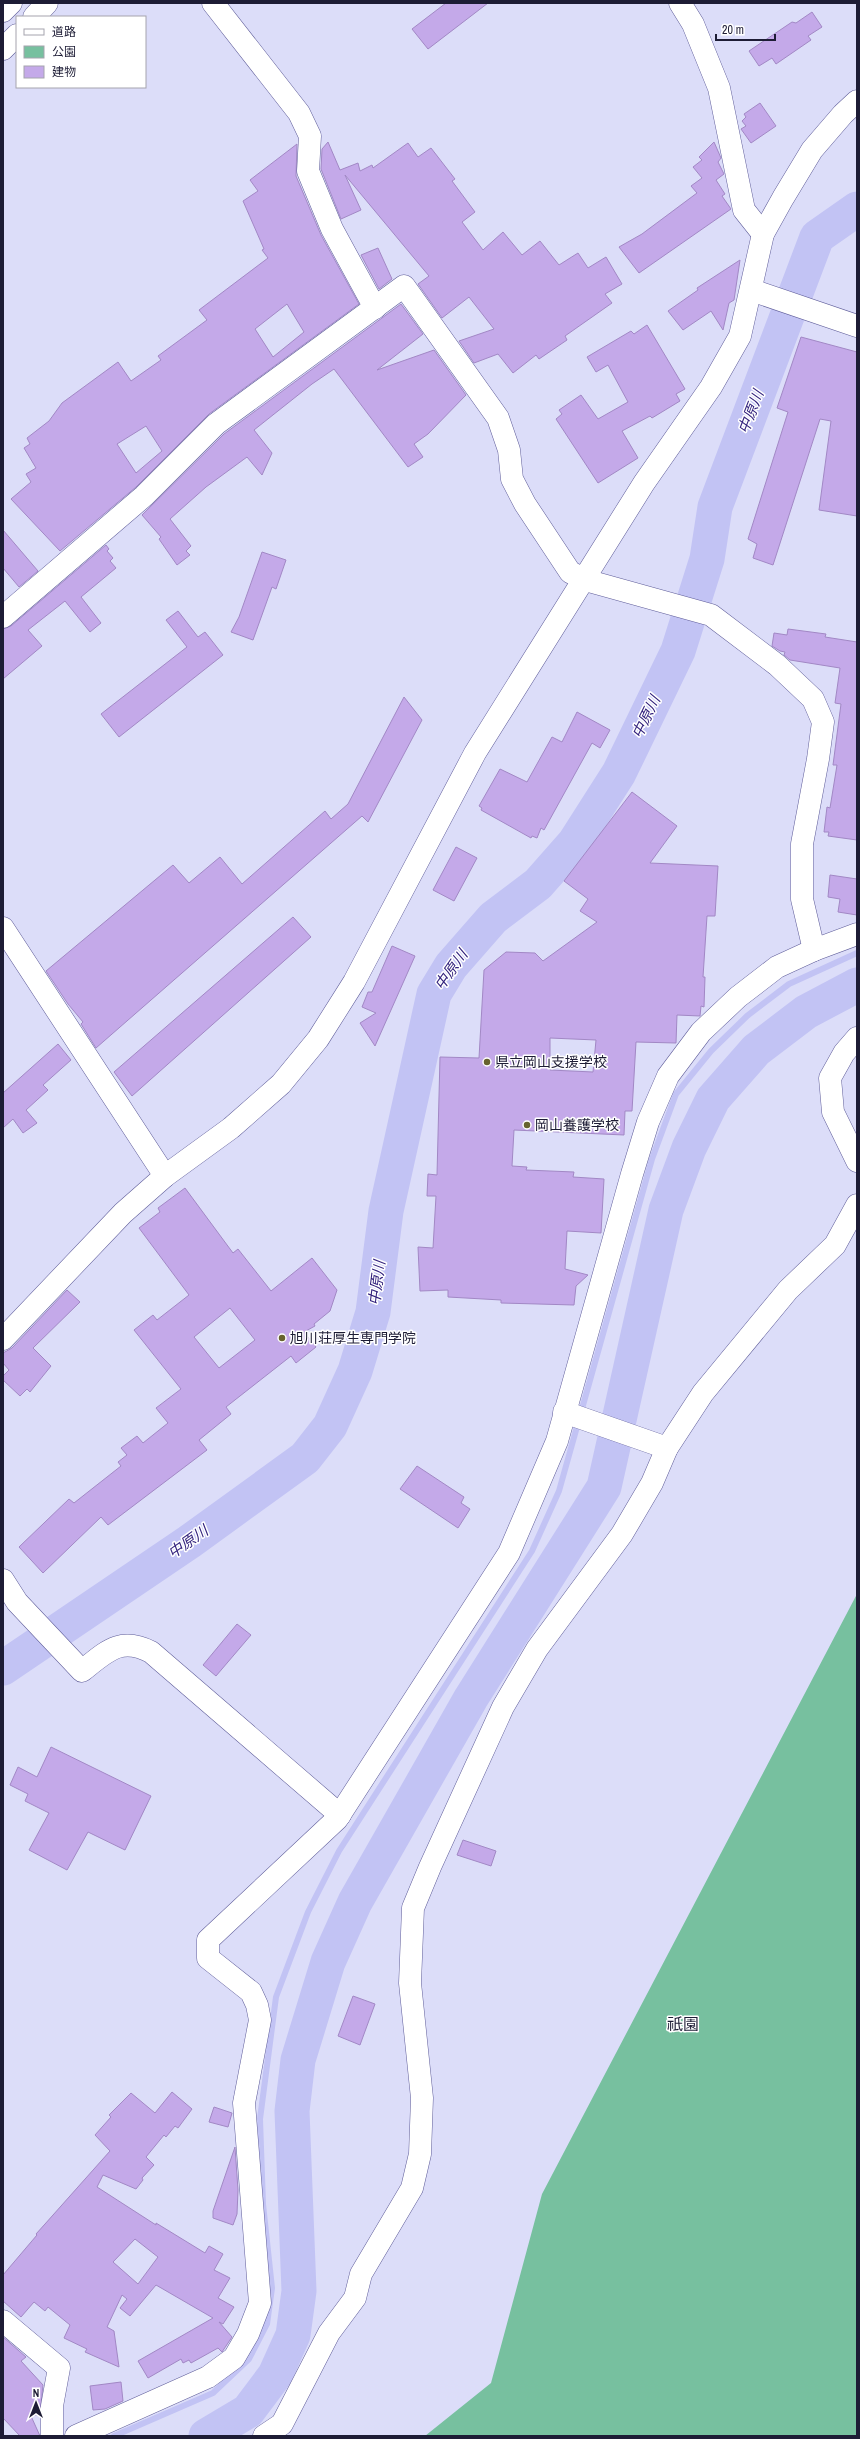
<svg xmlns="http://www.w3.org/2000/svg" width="860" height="2439" font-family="'Archivo Narrow','Noto Sans JP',sans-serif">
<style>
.green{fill:#77c09f}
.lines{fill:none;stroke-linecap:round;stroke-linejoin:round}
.stream{stroke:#c2c3f4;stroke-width:6}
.river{stroke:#c2c3f4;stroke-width:35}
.building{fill:#c4a9e9;stroke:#a288c5;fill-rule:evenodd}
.minor-casing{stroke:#605e9a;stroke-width:23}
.minor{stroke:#fff;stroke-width:22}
.poi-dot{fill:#67622f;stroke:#fff;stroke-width:1.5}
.labels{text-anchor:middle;stroke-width:3;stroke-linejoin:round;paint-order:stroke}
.poi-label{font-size:14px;fill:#1d1c35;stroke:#fff;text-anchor:start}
.water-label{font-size:15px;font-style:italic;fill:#33227d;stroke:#fff}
.quarter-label{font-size:16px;fill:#1d1c35;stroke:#fff}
</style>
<rect width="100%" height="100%" fill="#dcddf9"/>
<path class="green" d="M 857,1594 L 857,2436 L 425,2436 L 491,2383 L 542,2194 Z"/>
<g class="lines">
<path class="stream" d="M 114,2436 L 213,2393 L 249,2359 L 267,2324 L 272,2288 L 263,2204 L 260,2119 L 276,1997 L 308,1912 L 339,1851 L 532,1551 L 559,1491 L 652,1159 L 676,1094 L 711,1051 L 747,1016 L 789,984 L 857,953"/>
<g class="river">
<path d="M 3,1668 L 189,1542 L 305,1458 L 330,1426 L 355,1371 L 373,1312 L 386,1211 L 434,994 L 451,966 L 493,918 L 538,884 L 575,842 L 619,773 L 678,651 L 707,559 L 715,507 L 817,237 L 857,209"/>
<path d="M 206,2436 L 248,2411 L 275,2375 L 293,2335 L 299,2291 L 292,2111 L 298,2060 L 328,1962 L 355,1902 L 471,1698 L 604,1487 L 666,1210 L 689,1148 L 713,1099 L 756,1050 L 806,1012 L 857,985"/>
</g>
</g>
<g class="building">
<path d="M 446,3 L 488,3 L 428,49 L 412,29 Z"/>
<path d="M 812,12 L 822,27 L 808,36 L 811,40 L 776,64 L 772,58 L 759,66 L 749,51 L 792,22 L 796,23 Z"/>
<path d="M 760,103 L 776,126 L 751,143 L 741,129 L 746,126 L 742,121 L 746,117 L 744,114 Z"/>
<path d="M 328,142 L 340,170 L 358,163 L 360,171 L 372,165 L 373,168 L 408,143 L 418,157 L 431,148 L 455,179 L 452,181 L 475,212 L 462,222 L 483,250 L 503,232 L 522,255 L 540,241 L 559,265 L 578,253 L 588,268 L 606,257 L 622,284 L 605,294 L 612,303 L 565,336 L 567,340 L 539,359 L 536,355 L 513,373 L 498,354 L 474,363 L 459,341 L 494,329 L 469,297 L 442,318 L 418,284 L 429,276 L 345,175 L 361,210 L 341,219 L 321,169 L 322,149 Z"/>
<path d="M 714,142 L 721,158 L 718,162 L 724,174 L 716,180 L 725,194 L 722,196 L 731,209 L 639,273 L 619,247 L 642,234 L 697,193 L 691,186 L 702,178 L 693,167 L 702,160 L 699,157 Z"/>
<path d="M 297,144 L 296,176 L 321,235 L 359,304 L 209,414 L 136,487 L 60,551 L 11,499 L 31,482 L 26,474 L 36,468 L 24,448 L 30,444 L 27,438 L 49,421 L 62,403 L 118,362 L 131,381 L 161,360 L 158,356 L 207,320 L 199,310 L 268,258 L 262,250 L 264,249 L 243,201 L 258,191 L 250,180 ZM 287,304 L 304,332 L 273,357 L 255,329 ZM 146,426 L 162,451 L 136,473 L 117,444 Z"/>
<path d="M 378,248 L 392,279 L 379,289 L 361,255 Z"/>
<path d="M 740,260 L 734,300 L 729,303 L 723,330 L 711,311 L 683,330 L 668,311 L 698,290 L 697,288 Z"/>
<path d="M 401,304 L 423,334 L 377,370 L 434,350 L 466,395 L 428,434 L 414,444 L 423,457 L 408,467 L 334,369 L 312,384 L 254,430 L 272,453 L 262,475 L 247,457 L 206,487 L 170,519 L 191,546 L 186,551 L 190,555 L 177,565 L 159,539 L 161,537 L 142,515 L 224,434 Z"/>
<path d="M 647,325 L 685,389 L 676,394 L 680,401 L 652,418 L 650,416 L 622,431 L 638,458 L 598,483 L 556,419 L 562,414 L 559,410 L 581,395 L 598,419 L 628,402 L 608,365 L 596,372 L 587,357 L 631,331 L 634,334 Z"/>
<path d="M 801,337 L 857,352 L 857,516 L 819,510 L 831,421 L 820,419 L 773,565 L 753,558 L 757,544 L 748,539 L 788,412 L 777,408 Z"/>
<path d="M 3,530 L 38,571 L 19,587 L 3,568 Z"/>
<path d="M 106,545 L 109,549 L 107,551 L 113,558 L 110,561 L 116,568 L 81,597 L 101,623 L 90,632 L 65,601 L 28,630 L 42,646 L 3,679 L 3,629 L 11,626 Z"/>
<path d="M 262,552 L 286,560 L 276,589 L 272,587 L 253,640 L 231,632 L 239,617 Z"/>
<path d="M 178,611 L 198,637 L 205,632 L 223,655 L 119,737 L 101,714 L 187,647 L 166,620 Z"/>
<path d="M 788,629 L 826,634 L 825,637 L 857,642 L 857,840 L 828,836 L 829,832 L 824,832 L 827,807 L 830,808 L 837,765 L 833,765 L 841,704 L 835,703 L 840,668 L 790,660 L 784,655 L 785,652 L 780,651 L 772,646 L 774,633 L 787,635 Z"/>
<path d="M 404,697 L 422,720 L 368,822 L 362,816 L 96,1048 L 81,1024 L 83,1022 L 68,1004 L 46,971 L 173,865 L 189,883 L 220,857 L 242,884 L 325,811 L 331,819 L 348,804 Z"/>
<path d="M 577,712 L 610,730 L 600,748 L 592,743 L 544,830 L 541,828 L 537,838 L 532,836 L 531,838 L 481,810 L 482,808 L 479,806 L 500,769 L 527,782 L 552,737 L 562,742 Z"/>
<path d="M 632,792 L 677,826 L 650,863 L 718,866 L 715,916 L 707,916 L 703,977 L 705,977 L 704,1007 L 701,1006 L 700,1016 L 677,1015 L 676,1043 L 636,1042 L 632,1111 L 625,1111 L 624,1135 L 514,1130 L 512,1166 L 527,1167 L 526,1170 L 574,1172 L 573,1177 L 604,1179 L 601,1233 L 567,1231 L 565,1269 L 588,1275 L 576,1286 L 574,1305 L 501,1303 L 501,1300 L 448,1297 L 448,1290 L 420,1291 L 418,1247 L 433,1248 L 436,1196 L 427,1196 L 428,1174 L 437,1175 L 440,1057 L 479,1058 L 484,970 L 506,952 L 535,953 L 543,961 L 597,922 L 580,911 L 588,899 L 564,881 ZM 550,1038 L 596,1040 L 593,1072 L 550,1070 Z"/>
<path d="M 456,847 L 477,858 L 454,901 L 433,890 Z"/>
<path d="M 830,875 L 857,879 L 857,915 L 838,912 L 840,899 L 828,897 Z"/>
<path d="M 293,917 L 311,937 L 132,1096 L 114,1072 Z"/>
<path d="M 392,946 L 415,956 L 375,1046 L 360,1023 L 376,1013 L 362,1007 L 368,992 L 372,992 Z"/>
<path d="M 58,1044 L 71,1060 L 43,1085 L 48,1090 L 26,1110 L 37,1123 L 23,1133 L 13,1119 L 3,1128 L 3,1093 Z"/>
<path d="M 185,1188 L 233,1253 L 238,1249 L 271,1291 L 312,1258 L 337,1290 L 330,1311 L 314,1324 L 315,1326 L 304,1332 L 316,1347 L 296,1363 L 291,1356 L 226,1407 L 231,1414 L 199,1440 L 207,1450 L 108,1525 L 101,1517 L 43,1573 L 19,1547 L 69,1499 L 74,1503 L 121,1466 L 118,1462 L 127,1455 L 121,1448 L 137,1436 L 143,1443 L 168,1423 L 156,1408 L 181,1389 L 134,1330 L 153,1315 L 157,1320 L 189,1295 L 139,1228 L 160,1212 L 158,1208 ZM 230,1308 L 255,1340 L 219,1368 L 194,1337 Z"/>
<path d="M 67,1290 L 80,1302 L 33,1348 L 51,1366 L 30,1392 L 27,1389 L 20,1396 L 3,1380 L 3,1376 L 9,1370 L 3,1363 L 3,1353 L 12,1348 Z"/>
<path d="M 417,1466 L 464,1497 L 461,1503 L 470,1509 L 458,1528 L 400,1489 Z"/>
<path d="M 237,1624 L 251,1635 L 216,1676 L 203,1665 Z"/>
<path d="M 51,1747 L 151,1796 L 125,1850 L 88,1832 L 67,1870 L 29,1850 L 49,1813 L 25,1801 L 28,1794 L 10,1785 L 18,1767 L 37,1777 Z"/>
<path d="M 463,1840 L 496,1851 L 491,1866 L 457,1855 Z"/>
<path d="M 353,1996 L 375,2004 L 360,2045 L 338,2036 Z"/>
<path d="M 172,2092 L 192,2109 L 178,2128 L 175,2126 L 166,2137 L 164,2135 L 146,2157 L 154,2165 L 142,2178 L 143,2180 L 136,2189 L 103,2175 L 97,2187 L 156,2225 L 156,2223 L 205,2253 L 209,2246 L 223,2254 L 214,2270 L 230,2278 L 218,2298 L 234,2307 L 223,2324 L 219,2322 L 232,2337 L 222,2352 L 218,2348 L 191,2363 L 189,2360 L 183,2363 L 181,2359 L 148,2378 L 138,2361 L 213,2318 L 156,2285 L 130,2316 L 120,2308 L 127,2299 L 122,2295 L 107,2327 L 114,2331 L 119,2367 L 85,2352 L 87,2349 L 64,2338 L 70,2325 L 48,2307 L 45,2311 L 34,2302 L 21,2317 L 3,2301 L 3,2275 L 37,2235 L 36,2234 L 45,2224 L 110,2151 L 95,2135 L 111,2117 L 109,2115 L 131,2093 L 155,2113 ZM 135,2239 L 158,2257 L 138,2284 L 113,2262 Z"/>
<path d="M 214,2107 L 232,2113 L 228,2127 L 209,2122 Z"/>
<path d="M 235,2147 L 238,2190 L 237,2214 L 233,2225 L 213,2218 L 213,2211 Z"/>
<path d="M 3,2337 L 26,2357 L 21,2361 L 43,2385 L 40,2414 L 31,2416 L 40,2436 L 20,2436 L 3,2418 Z"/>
<path d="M 121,2382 L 123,2401 L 105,2409 L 93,2410 L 90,2386 Z"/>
</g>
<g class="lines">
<g class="minor-casing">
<g id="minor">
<path d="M 213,3 L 299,113 L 310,136 L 308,171 L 332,229 L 375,308"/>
<path d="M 680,3 L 693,24 L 719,88 L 744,210 L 763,234"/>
<path d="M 3,11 L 11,3"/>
<path d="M 34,17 L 47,3"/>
<path d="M 3,49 L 17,35"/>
<path d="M 751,290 L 857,326"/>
<path d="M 3,617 L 144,496 L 216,424 L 404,286 L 498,418 L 509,450 L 512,479 L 525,504 L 570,572 L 585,580 L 711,615 L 777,665 L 813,699 L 823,722 L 818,759 L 802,844 L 802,899 L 814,950"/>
<path d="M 3,928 L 165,1176"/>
<path d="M 857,1038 L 844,1053 L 830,1078 L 833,1112 L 857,1161"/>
<path d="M 3,1339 L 123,1213 L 165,1176 L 231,1128 L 281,1084 L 318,1039 L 354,982 L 475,753 L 644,483 L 711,387 L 740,336 L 763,234 L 783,198 L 812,150 L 843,114 L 857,101"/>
<path d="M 564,1412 L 667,1448"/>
<path d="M 3,1580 L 17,1602 L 82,1671 C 106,1652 120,1636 151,1652 L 340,1815"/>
<path d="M 3,2321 L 59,2368 L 52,2406 L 52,2436"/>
<path d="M 76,2436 L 208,2377 L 234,2358 L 248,2334 L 260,2303 L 244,2103 L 260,2020 L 257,2005 L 251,1992 L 208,1958 L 208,1940 L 337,1819 L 509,1553 L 557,1441 L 632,1174 L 648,1122 L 668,1076 L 701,1032 L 738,997 L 777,967 L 814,950 L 857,934"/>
<path d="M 264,2436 L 282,2424 L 329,2333 L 355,2298 L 361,2274 L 412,2188 L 420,2154 L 422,2098 L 410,1983 L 413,1908 L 430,1867 L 503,1707 L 537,1649 L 622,1534 L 652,1483 L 667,1448 L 703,1393 L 788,1290 L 835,1245 L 857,1205"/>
</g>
</g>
<use href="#minor" class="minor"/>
</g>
<g class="poi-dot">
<circle cx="487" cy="1062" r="4"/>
<circle cx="527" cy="1125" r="4"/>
<circle cx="282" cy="1338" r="4"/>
</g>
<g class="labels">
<g class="poi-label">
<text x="495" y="1067">県立岡山支援学校</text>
<text x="535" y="1130">岡山養護学校</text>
<text x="290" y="1343">旭川荘厚生専門学院</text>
</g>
<g class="water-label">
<text transform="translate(751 412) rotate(-69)" y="5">中原川</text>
<text transform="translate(646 717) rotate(-64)" y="5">中原川</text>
<text transform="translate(451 970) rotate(-55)" y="5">中原川</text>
<text transform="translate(377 1283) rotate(-83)" y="5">中原川</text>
<text transform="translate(188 1542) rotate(-35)" y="5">中原川</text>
</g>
<g class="quarter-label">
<text x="683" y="2030">祇園</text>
</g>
</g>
<rect width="860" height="2439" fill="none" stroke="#1d1c35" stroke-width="8"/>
<rect x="16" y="16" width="130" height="72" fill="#ffffff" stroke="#a5a4ae"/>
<rect x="24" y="29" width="20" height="6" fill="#ffffff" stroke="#a5a4ae"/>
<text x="52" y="36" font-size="12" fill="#1d1c35">道路</text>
<rect x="24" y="46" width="20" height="12" fill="#77c09f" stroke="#a5a4ae"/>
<text x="52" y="56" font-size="12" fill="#1d1c35">公園</text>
<rect x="24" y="66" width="20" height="12" fill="#c4a9e9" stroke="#a5a4ae"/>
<text x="52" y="76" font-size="12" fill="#1d1c35">建物</text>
<g transform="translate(36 2403)" stroke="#ffffff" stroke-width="3" paint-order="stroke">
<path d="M0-3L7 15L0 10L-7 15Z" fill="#1d1c35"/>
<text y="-6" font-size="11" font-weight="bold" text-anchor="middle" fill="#1d1c35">N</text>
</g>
<path d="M716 34v6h59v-6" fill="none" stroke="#1d1c35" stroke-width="2"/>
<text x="722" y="34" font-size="12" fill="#1d1c35" stroke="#ffffff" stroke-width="3" paint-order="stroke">20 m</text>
</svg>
